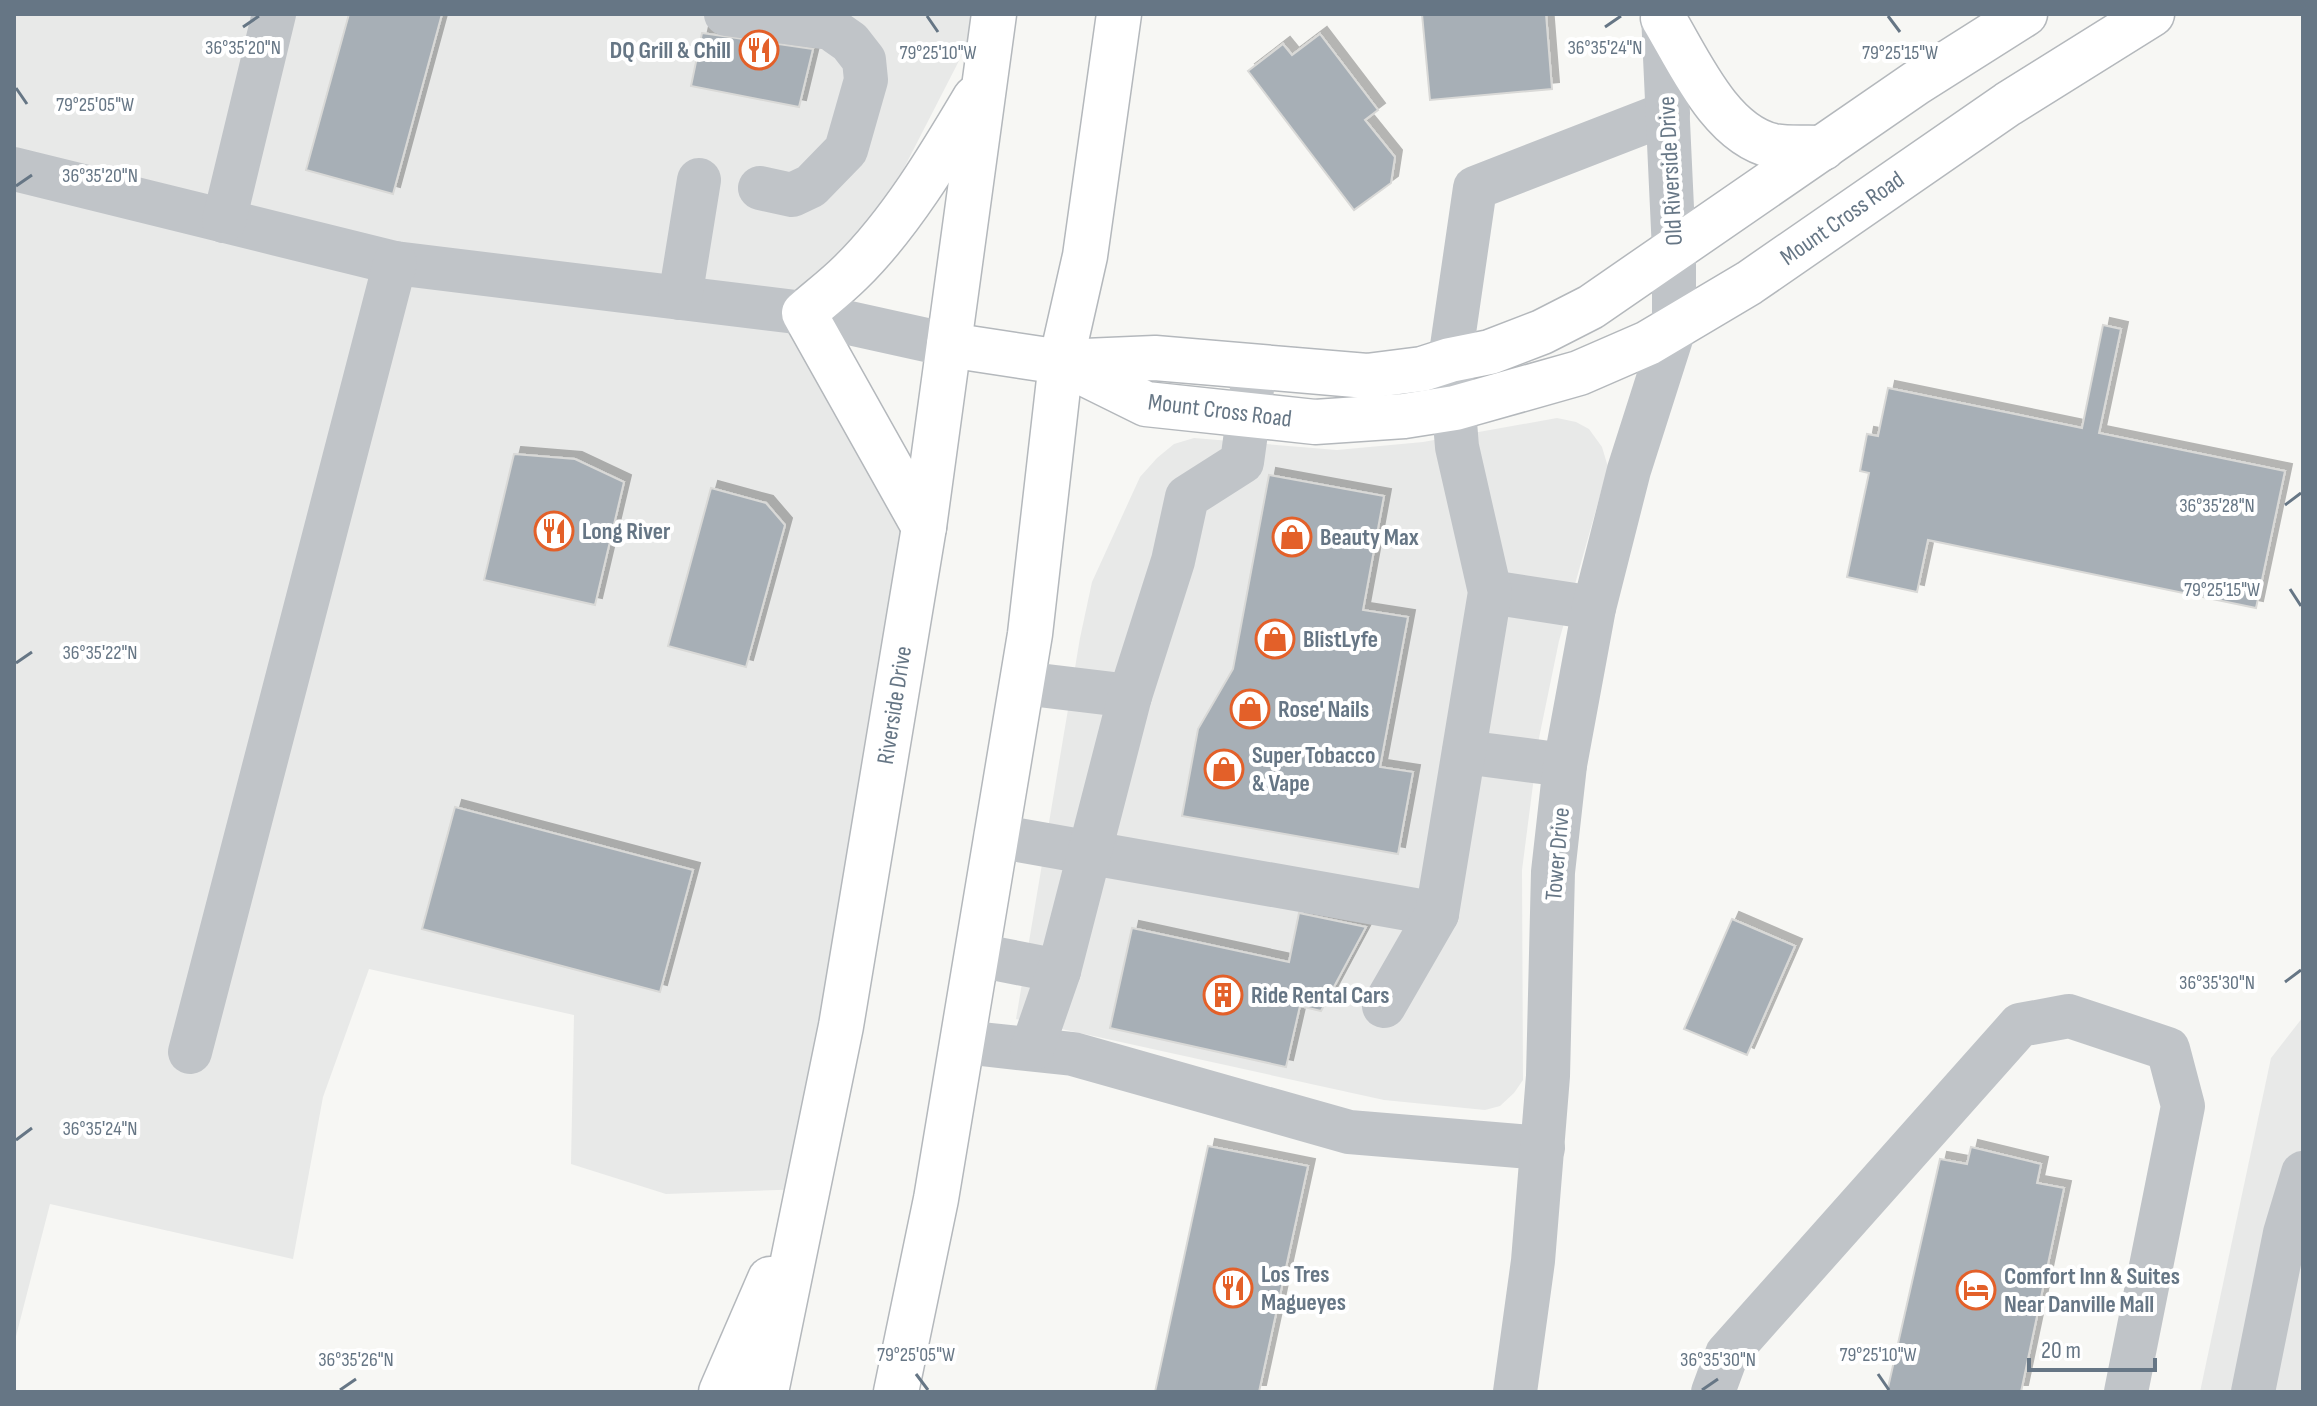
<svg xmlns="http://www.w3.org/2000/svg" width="2317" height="1406" font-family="'Sofia Sans Condensed',sans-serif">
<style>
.built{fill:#e8e9e8}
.building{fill:#a7afb6;stroke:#d9d9d7;stroke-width:2;filter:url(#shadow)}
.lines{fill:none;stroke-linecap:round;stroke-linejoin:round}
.major-casing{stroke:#b4b8bc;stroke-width:47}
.minor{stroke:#c0c4c8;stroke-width:44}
.major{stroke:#fff;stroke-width:44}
.ticks{fill:none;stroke:#667685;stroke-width:3}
.labels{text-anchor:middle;stroke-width:8;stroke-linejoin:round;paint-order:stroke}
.poi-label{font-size:24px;font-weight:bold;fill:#667685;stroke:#fff;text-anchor:start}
.street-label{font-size:24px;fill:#667685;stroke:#fff}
.ticks-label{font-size:20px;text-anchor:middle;fill:#667685;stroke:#fff;stroke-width:8;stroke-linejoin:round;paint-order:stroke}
</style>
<defs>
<filter id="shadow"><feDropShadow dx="7" dy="-7" stdDeviation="0" flood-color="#0004"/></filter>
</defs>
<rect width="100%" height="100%" fill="#f7f7f4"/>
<g class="built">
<path d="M 14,14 L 983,14 L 885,205 L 825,270 L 833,357 L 924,527 L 808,1189 L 666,1194 L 571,1164 L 574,1015 L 369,969 L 323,1097 L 293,1259 L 50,1204 L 14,1344 Z"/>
<path d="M 1557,418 L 1576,422 L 1589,429 L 1602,447 L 1608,467 L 1559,641 L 1539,738 L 1522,870 L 1523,1080 L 1514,1093 L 1500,1106 L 1485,1110 L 1384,1100 L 1016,1019 L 1080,638 L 1092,582 L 1140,477 L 1157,458 L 1174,444 L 1194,438 L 1337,450 L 1423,442 Z"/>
<path d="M 2303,1017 L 2303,1392 L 2200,1392 L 2271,1058 Z"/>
</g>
<g class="building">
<path d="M 349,14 L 442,14 L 393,194 L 306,170 Z"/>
<path d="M 1422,14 L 1546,14 L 1552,89 L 1430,100 Z"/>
<path d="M 702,33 L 813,49 L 799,107 L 691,86 Z"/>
<path d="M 1320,34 L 1378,110 L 1365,120 L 1395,157 L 1391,183 L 1354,210 L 1248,71 L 1283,44 L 1292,55 Z"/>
<path d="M 2103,325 L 2121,329 L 2099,433 L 2285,471 L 2256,608 L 1928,540 L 1917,592 L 1847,577 L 1869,473 L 1860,471 L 1867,434 L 1878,436 L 1888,388 L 2082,428 Z"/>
<path d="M 514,454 L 575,459 L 624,482 L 595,605 L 484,580 Z"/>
<path d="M 1269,475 L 1384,496 L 1363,610 L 1408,617 L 1380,767 L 1413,772 L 1398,854 L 1182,816 L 1198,729 L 1233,669 Z"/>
<path d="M 711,488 L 766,503 L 785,525 L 746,667 L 668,646 Z"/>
<path d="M 455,807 L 693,870 L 660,992 L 422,929 Z"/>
<path d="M 1299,913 L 1366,927 L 1321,1011 L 1300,1006 L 1286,1067 L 1110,1028 L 1132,928 L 1289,962 Z"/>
<path d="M 1732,919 L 1795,946 L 1747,1055 L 1684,1029 Z"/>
<path d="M 1208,1146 L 1308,1166 L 1259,1392 L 1155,1392 Z"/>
<path d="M 1971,1147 L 2041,1164 L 2037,1183 L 2064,1188 L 2021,1392 L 1887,1392 L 1940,1159 L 1967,1164 Z"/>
</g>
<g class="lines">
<g class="major-casing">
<g id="major">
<path d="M 1663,18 C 1689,61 1720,134 1773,146 C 1789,149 1807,147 1823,148"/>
<path d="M 949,345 L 1061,362 L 1155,358 L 1367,376 L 1422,369 L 1450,360 L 1490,352 L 1542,332 L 1591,307 L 1916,83 L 2025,14"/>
<path d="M 1061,362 L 1146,404 L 1315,422 L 1404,416 L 1455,408 L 1579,373 L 1648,343 L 1749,283 L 2008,104 L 2152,14"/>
<path d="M 924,527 L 804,313 C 820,299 836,287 851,272 C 900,224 940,157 975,98"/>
<path d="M 721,1392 L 770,1279"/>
<path d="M 766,1392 L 841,1026 L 924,527 L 994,14"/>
<path d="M 896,1392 L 936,1199 L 1030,634 L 1061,362 L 1085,256 L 1119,14"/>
</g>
</g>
<g class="minor">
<path d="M 726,14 L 830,28 L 850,42 L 864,60 L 866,80 L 846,150 L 811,186 L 792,195 L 760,188"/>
<path d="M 14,169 L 395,263 L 804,313 L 949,345"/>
<path d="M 224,221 L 274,14"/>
<path d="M 680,298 L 699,180"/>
<path d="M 1490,592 L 1594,608"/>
<path d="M 1022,683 L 1130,696"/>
<path d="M 1464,752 L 1565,765"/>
<path d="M 996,836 L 1437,914"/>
<path d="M 977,955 L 1059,971"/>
<path d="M 1384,1006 L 1437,914 L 1490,592 L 1457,447 L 1450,360 L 1475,188 L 1668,113"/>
<path d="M 963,1042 L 1073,1054 L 1349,1132 L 1543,1148"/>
<path d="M 1032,1049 L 1059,971 L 1130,696 L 1173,561 L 1187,497 L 1242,462 L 1255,367"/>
<path d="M 190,1052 L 395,263"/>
<path d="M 1515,1392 L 1533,1261 L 1548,1076 L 1553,872 L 1565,765 L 1594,608 L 1629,470 L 1674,329 L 1674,251 L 1663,14"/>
<path d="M 1713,1392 L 1727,1354 L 2020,1025 L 2069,1016 L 2168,1049 L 2183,1106 L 2126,1392"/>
<path d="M 2253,1392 L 2285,1233 L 2303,1173"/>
</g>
<use href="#major" class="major"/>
</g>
<path class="ticks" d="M 927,16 L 938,32M 1888,16 L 1900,32M 243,27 L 259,16M 1605,27 L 1621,16M 16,88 L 27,104M 16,186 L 32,175M 2285,505 L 2301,493M 2290,589 L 2301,606M 16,663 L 32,652M 2285,982 L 2301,970M 16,1140 L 32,1128M 916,1374 L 928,1390M 1878,1374 L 1889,1390M 340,1390 L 356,1379M 1702,1390 L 1718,1379"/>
<defs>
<g id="restaurant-ring" transform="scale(2)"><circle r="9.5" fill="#fff" stroke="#e36029" stroke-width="1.5"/><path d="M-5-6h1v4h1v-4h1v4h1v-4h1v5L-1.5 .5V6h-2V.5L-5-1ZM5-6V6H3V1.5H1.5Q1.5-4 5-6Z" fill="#e36029"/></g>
<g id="shop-ring" transform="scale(2)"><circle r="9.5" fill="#fff" stroke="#e36029" stroke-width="1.5"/><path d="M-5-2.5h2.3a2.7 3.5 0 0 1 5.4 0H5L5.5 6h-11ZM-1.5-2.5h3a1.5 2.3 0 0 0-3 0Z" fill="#e36029"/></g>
<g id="building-ring" transform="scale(2)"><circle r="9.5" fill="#fff" stroke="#e36029" stroke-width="1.5"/><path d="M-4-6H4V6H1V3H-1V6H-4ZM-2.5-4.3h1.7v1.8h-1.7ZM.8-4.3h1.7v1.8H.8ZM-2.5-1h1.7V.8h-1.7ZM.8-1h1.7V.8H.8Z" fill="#e36029"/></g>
<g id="hotel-ring" transform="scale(2)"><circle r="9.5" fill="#fff" stroke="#e36029" stroke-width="1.5"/><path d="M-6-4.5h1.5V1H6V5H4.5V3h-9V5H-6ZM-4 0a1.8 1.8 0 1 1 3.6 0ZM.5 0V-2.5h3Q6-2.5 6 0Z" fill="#e36029"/></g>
</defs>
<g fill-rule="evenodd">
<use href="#restaurant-ring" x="759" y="50"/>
<use href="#restaurant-ring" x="554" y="531"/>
<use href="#shop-ring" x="1292" y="537"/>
<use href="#shop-ring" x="1275" y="639"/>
<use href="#shop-ring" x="1250" y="709"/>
<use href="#shop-ring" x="1224" y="769"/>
<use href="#building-ring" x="1223" y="995"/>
<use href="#restaurant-ring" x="1233" y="1288"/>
<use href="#hotel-ring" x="1976" y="1290"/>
</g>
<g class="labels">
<g class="poi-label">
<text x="731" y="58" text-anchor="end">DQ Grill &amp; Chill</text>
<text x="582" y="539">Long River</text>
<text x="1320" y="545">Beauty Max</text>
<text x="1303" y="647">BlistLyfe</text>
<text x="1278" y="717">Rose' Nails</text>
<text x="1252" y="763">Super Tobacco<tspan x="1252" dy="28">&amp; Vape</tspan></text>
<text x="1251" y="1003">Ride Rental Cars</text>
<text x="1261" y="1282">Los Tres<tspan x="1261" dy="28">Magueyes</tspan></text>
<text x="2004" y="1284">Comfort Inn &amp; Suites<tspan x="2004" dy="28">Near Danville Mall</tspan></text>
</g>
<g class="street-label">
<text transform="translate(1670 171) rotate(-93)" y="8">Old Riverside Drive</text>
<text transform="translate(1842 218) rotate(-35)" y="8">Mount Cross Road</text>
<text transform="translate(1220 410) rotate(7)" y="8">Mount Cross Road</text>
<text transform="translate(894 705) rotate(-81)" y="8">Riverside Drive</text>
<text transform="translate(1557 854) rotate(-85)" y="8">Tower Drive</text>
</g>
</g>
<g class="ticks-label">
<text x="243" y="54">36°35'20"N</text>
<text x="1605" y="54">36°35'24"N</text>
<text x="938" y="59">79°25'10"W</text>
<text x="1900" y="59">79°25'15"W</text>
<text x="95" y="111">79°25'05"W</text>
<text x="100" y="182">36°35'20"N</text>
<text x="2217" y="512">36°35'28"N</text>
<text x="2222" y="596">79°25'15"W</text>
<text x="100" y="659">36°35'22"N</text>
<text x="2217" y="989">36°35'30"N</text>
<text x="100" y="1135">36°35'24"N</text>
<text x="916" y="1361">79°25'05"W</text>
<text x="1878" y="1361">79°25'10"W</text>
<text x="356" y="1366">36°35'26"N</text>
<text x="1718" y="1366">36°35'30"N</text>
</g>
<rect width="2317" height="1406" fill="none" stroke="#667685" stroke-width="32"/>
<path d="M2029 1358v12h126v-12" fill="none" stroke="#667685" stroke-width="4"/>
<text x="2041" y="1358" font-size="24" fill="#667685" stroke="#ffffff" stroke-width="6" paint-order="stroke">20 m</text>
</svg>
